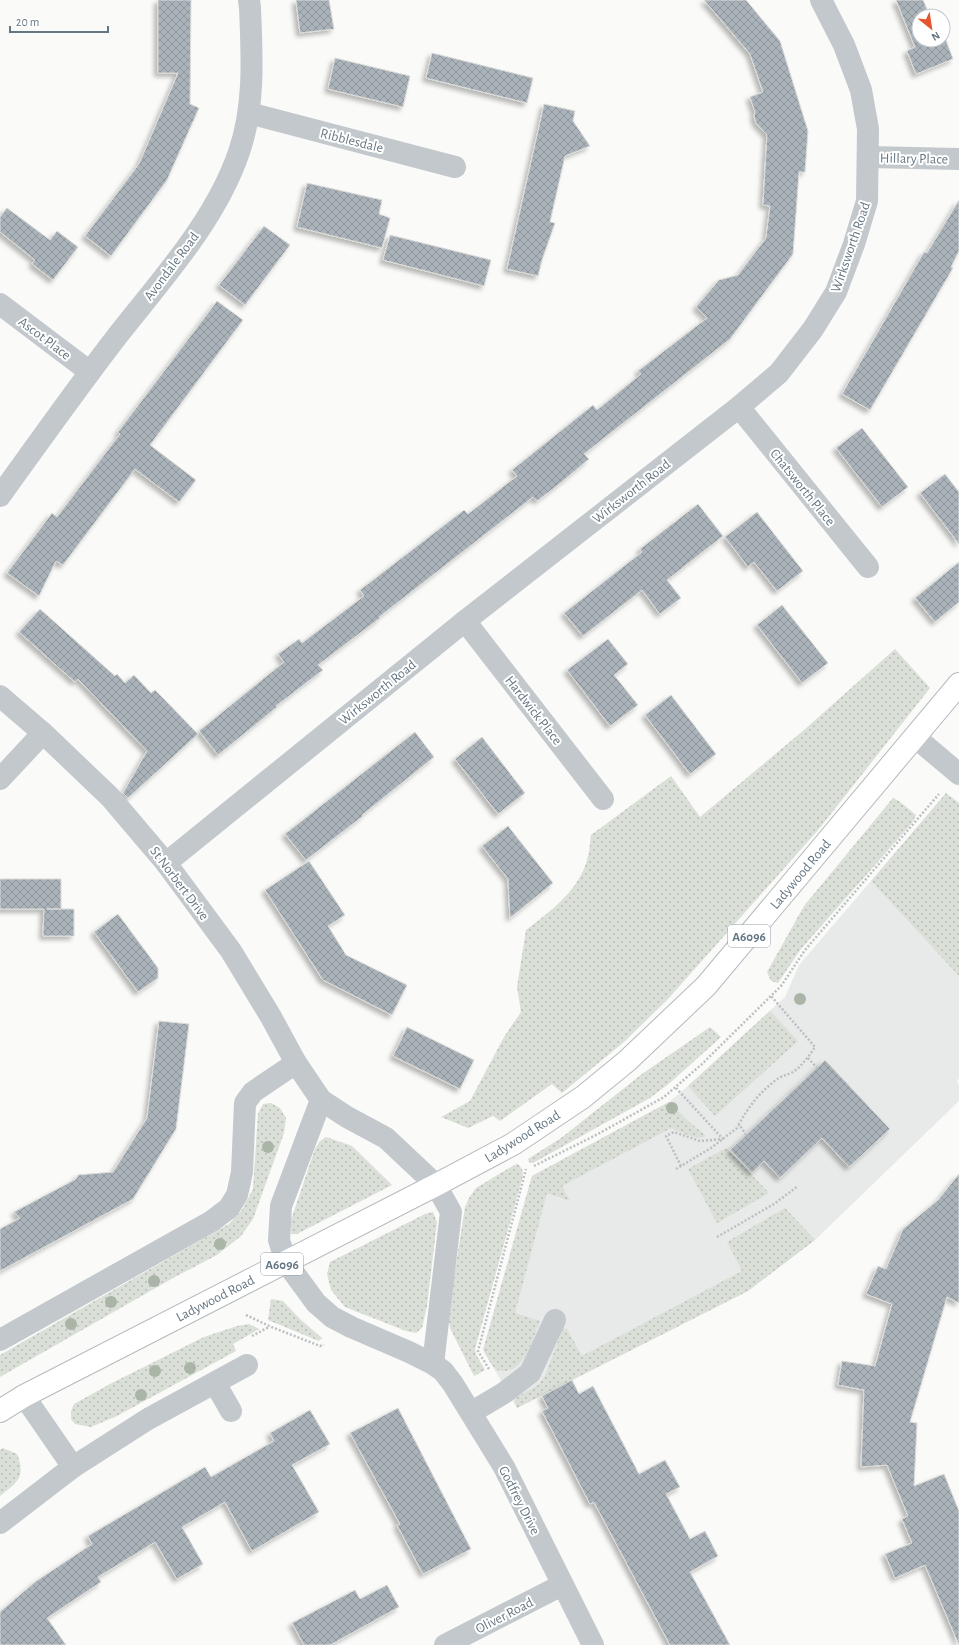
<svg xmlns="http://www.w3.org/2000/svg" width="959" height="1645" font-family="'Alegreya Sans',sans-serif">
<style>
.built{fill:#e8e9e9}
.grass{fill:url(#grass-dots)}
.building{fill:url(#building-cross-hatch);stroke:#dcdcda;filter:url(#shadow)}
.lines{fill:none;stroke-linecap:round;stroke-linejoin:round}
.major-casing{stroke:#b5babe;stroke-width:24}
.path{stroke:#bbbfc2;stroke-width:2.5;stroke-dasharray:2 2;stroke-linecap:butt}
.minor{stroke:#c3c8cc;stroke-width:22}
.major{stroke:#fff;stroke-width:22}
.tree{fill:#aab4a7}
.labels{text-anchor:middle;stroke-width:4;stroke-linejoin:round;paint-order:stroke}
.shield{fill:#fff;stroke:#939fa8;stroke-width:1}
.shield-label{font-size:13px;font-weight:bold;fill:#657683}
.street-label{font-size:14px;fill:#657683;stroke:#fff}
</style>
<defs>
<pattern id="grass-dots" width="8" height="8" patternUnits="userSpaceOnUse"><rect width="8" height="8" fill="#dadfd7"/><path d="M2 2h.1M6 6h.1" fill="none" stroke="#b4b9b4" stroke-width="1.8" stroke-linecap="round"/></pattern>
<pattern id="building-cross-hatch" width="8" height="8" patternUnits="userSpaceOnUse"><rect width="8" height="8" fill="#aab3b9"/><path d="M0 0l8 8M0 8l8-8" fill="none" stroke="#8e969c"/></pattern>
<filter id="shadow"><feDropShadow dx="-3.5" dy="3.5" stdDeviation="2" flood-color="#0004"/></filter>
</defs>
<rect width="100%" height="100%" fill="#fafaf8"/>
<path class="built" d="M 871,881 L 959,976 L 959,1078 L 957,1081 L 959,1085 L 959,1101 L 815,1240 L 748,1291 L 517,1408 L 483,1350 L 532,1176 L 669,1102 L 688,1086 L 785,997 L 799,965 Z"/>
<g class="grass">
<path d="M 895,649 L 930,688 L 819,829 L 668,999 L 624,1042 L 562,1093 L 552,1084 L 500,1121 L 493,1116 L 468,1128 L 441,1117 L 470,1101 L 504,1037 L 521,1012 L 517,987 L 526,930 C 551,911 581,889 588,856 C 590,849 590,842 591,835 L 671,776 L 700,817 L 804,730 Z"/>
<path d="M 946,793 L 959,803 L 959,976 L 871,881 Z"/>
<path d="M 893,798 L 899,801 L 916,815 L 912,823 L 801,949 L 778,983 L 771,981 L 767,972 L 804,906 Z"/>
<path d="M 770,1011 L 798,1041 L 715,1116 L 688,1086 Z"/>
<path d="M 710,1027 L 721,1037 L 671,1082 L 650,1098 L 533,1163 L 529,1162 L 528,1159 L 561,1138 L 642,1074 Z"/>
<path d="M 669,1102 L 687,1120 L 706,1136 C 697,1141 681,1132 671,1128 L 562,1186 L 570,1201 L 547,1193 L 515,1313 L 540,1321 C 533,1337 525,1372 503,1371 C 500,1371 497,1371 495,1368 C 490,1364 487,1356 483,1350 L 532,1176 Z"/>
<path d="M 271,1103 L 280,1108 L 286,1118 L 284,1133 L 253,1219 L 241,1236 L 217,1255 L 173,1278 L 0,1377 L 0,1355 L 229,1224 L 242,1210 L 253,1189 L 258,1114 L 263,1104 Z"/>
<path d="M 326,1137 L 352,1146 L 392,1185 L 297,1234 L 291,1234 L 290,1223 L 315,1149 L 320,1141 Z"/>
<path d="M 726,1148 L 769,1193 L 717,1223 L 688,1169 Z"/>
<path d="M 518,1164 L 522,1169 L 523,1175 L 475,1349 L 476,1354 L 485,1370 L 474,1376 L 450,1328 L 448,1315 L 465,1207 L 469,1198 L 476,1188 L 514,1165 Z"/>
<path d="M 785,1208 L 815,1240 L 748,1291 L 517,1408 L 515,1404 L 515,1398 L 538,1385 L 545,1376 L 563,1328 L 567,1329 L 582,1356 L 742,1271 L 727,1242 Z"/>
<path d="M 433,1212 L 437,1222 L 427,1306 L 422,1328 L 416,1333 L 406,1331 L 345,1307 L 331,1290 L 327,1274 L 330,1262 L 425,1214 Z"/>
<path d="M 271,1299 L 283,1301 L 300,1319 L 322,1338 L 319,1341 L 268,1320 Z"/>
<path d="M 249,1324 L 259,1329 L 233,1344 L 236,1351 L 117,1416 L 91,1427 L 75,1424 L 71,1419 L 71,1411 L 74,1404 L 110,1384 L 204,1337 L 237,1326 Z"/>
<path d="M 3,1448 L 17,1454 C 26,1477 18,1482 0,1496 L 0,1450 Z"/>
</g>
<g class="building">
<path d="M 158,0 L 191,0 L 190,104 L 199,108 L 167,180 L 111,256 L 85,236 L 139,164 L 178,73 L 158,73 Z"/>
<path d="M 296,0 L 329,0 L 334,29 L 300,33 Z"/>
<path d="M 704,0 L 746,0 L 780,41 L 808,131 L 805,172 L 799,172 L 793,254 L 730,339 L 584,454 L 589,459 L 558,485 L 537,501 L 533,497 L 379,617 L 380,618 L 318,665 L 323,670 L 276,706 L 277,707 L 218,755 L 199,731 L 284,662 L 278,654 L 299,639 L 302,643 L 364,596 L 360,590 L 464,510 L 468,514 L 517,476 L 512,470 L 593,405 L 597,410 L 641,374 L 638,371 L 707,318 L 696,307 L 719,280 L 738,275 L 766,238 L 770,206 L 763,205 L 767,135 L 756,123 L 754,116 L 755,112 L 750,97 L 763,92 L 750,54 Z"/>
<path d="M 896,0 L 923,0 L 930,16 L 919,16 L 919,40 L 943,40 L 944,35 L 953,59 L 916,74 L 907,51 L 915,47 Z"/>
<path d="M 432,53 L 533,78 L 527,103 L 426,78 Z"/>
<path d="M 335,58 L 410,76 L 403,107 L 328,89 Z"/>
<path d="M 544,104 L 575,111 L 573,121 L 590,146 L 565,156 L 550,222 L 555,223 L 542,260 L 538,276 L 507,269 Z"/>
<path d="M 307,183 L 382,200 L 379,214 L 390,218 L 382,248 L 297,227 Z"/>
<path d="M 959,200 L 959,251 L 951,267 L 953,268 L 870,410 L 842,394 L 924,252 L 927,253 Z"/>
<path d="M 7,208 L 50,240 L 57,231 L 78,247 L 53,280 L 32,264 L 35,260 L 0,232 L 0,217 Z"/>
<path d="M 264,226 L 290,245 L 245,305 L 219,285 Z"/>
<path d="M 390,235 L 491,260 L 484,286 L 383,260 Z"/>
<path d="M 217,301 L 243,320 L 150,445 L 196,480 L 179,502 L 135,469 L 63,565 L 56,561 L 39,596 L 7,573 L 52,513 L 57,517 L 120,434 L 118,432 Z"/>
<path d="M 862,428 L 908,487 L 882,507 L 836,448 Z"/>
<path d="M 945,474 L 959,492 L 959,544 L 920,493 Z"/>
<path d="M 698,504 L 723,536 L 667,580 L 681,598 L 660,614 L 642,590 L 583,636 L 564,613 L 642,552 L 640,549 Z"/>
<path d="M 757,512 L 803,571 L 777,591 L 754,562 L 748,567 L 725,537 Z"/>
<path d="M 959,562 L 959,602 L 935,622 L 915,598 Z"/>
<path d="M 782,605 L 828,663 L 802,683 L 757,625 Z"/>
<path d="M 40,609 L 115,676 L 117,674 L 125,683 L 134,675 L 151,693 L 155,690 L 198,734 L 128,798 L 123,793 L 147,751 L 78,679 L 75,682 L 19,632 Z"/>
<path d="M 608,639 L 628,664 L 614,675 L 638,705 L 610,726 L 567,670 Z"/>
<path d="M 671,695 L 716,754 L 690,774 L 645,715 Z"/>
<path d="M 415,732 L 434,757 L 362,815 L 363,816 L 306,860 L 285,834 Z"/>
<path d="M 482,737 L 525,793 L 498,814 L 455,759 Z"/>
<path d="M 508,826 L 553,883 L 510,918 L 508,879 L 482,846 Z"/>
<path d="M 309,861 L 345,915 L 328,926 L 346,955 L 407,985 L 392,1015 L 323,980 L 265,890 Z"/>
<path d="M 0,879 L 61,879 L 61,909 L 47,909 L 74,909 L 74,936 L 43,936 L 44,909 L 0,909 Z"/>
<path d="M 118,914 L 158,968 L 158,978 L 138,992 L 94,932 Z"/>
<path d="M 159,1021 L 189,1024 L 176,1129 L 133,1199 L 0,1271 L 0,1229 L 20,1218 L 14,1212 L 76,1179 L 78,1175 L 113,1172 L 147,1118 Z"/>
<path d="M 407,1027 L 474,1060 L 460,1089 L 393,1056 Z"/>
<path d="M 825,1060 L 890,1129 L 849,1167 L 822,1138 L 780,1178 L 764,1161 L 752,1173 L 730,1150 Z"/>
<path d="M 959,1174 L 959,1303 L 947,1297 L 910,1422 L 917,1423 L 914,1486 L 944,1474 L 959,1511 L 959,1645 L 925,1565 L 895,1578 L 885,1554 L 912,1543 L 902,1519 L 908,1516 L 887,1465 L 861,1467 L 864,1390 L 838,1385 L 842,1361 L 875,1366 L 892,1304 L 866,1294 L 878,1266 L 886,1269 L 903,1229 L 938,1200 Z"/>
<path d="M 572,1380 L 579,1394 L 593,1386 L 639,1474 L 665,1460 L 680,1487 L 666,1494 L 690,1539 L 705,1531 L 718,1556 L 690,1572 L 730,1645 L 670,1645 L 594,1502 L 590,1504 L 542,1411 L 548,1408 L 542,1396 Z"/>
<path d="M 398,1408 L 471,1549 L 423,1574 L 397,1525 L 400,1524 L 350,1433 Z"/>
<path d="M 310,1410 L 330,1444 L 292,1465 L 319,1512 L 252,1551 L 225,1502 L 182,1527 L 203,1564 L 177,1579 L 155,1542 L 98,1577 L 101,1582 L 47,1618 L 66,1645 L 0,1645 L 0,1612 L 35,1582 L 92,1544 L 88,1536 L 205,1467 L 211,1477 L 274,1441 L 270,1433 Z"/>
<path d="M 387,1585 L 399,1607 L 330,1645 L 304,1645 L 292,1623 L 355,1590 L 360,1599 Z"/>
</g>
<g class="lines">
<g class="major-casing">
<path id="major" d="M 0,1411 L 24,1396 L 436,1185 L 513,1144 L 583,1097 L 627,1061 L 706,986 L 959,684"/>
</g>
<g class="path">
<path d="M 808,1058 L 817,1068"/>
<path d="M 676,1088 L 723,1139"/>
<path d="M 746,1135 L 739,1124 C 749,1106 760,1092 776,1080 C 781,1076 787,1075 793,1072 C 802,1066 809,1056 815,1047 L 771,996"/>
<path d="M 534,1166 L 598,1134 L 664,1097 L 702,1064 L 781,986 L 805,950 L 939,794"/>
<path d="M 681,1166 L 666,1136 L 674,1132 L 700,1141 L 723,1139"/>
<path d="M 676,1169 L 711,1148 L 737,1128 L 739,1125"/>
<path d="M 717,1237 L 774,1204 L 798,1186"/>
<path d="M 246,1315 L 269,1326 L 320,1346 L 324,1345"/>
<path d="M 252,1336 L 269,1327"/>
<path d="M 489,1369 L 478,1351 L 526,1169"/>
</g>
<g class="minor">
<path d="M 249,113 L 455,167"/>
<path d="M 869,157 L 959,159"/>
<path d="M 0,304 L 90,372"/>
<path d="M 739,407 L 868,567"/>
<path d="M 0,496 C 39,442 77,388 118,335 C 162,279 216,220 239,152 C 255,106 252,56 250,8 L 249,0"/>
<path d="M 465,621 L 603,799"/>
<path d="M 0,696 L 43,733 L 110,797 L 166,863 L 231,951 L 271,1017 L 296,1063 L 321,1100 L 347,1117 L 386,1138 L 436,1185 L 451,1212 L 433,1364"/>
<path d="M 915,737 L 959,774"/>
<path d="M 0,779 L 43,733"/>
<path d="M 166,863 L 465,621 L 739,407 L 779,373 L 813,329 L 836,292 L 854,244 L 867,201 L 868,129 L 861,90 L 844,45 L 821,0"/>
<path d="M 321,1100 L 281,1206 L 279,1240 L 286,1262 L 316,1303 L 332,1317 L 351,1327 L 409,1352 L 433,1364 L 443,1371 L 453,1384 L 504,1467 L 593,1645"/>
<path d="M 0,1340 L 212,1221 L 229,1208 L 237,1195 L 242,1172 L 245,1103 L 253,1092 L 296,1063"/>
<path d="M 215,1383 L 231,1411"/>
<path d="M 24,1396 L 73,1467"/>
<path d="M 472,1412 L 504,1393 L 530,1373 L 555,1320"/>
<path d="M 0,1523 L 73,1467 L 148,1419 L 247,1365"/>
<path d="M 445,1645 L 562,1585"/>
</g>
<use href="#major" class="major"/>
</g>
<g class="tree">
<circle cx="800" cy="999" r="6"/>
<circle cx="672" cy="1108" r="6"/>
<circle cx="268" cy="1147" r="6"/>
<circle cx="220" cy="1244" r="6"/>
<circle cx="154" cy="1281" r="6"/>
<circle cx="111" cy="1302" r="6"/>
<circle cx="71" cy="1324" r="6"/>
<circle cx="190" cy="1368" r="6"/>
<circle cx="155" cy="1371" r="6"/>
<circle cx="141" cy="1395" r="6"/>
</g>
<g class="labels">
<g class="shield">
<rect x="728" y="925" width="42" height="22" rx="3"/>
<rect x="261" y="1253" width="42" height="22" rx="3"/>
</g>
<g class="shield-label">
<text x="749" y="941">A6096</text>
<text x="282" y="1269">A6096</text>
</g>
<g class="street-label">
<text transform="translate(352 140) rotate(14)" y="5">Ribblesdale</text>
<text transform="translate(914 158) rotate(1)" y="5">Hillary Place</text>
<text transform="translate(850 247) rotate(-71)" y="5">Wirksworth Road</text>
<text transform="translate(171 266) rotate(-53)" y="5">Avondale Road</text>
<text transform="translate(45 338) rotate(37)" y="5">Ascot Place</text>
<text transform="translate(803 487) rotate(51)" y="5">Chatsworth Place</text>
<text transform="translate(631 491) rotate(-38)" y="5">Wirksworth Road</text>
<text transform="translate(377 692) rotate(-39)" y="5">Wirksworth Road</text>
<text transform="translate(534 710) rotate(52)" y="5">Hardwick Place</text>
<text transform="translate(800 874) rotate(-50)" y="5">Ladywood Road</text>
<text transform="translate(180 883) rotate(53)" y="5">St Norbert Drive</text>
<text transform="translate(522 1136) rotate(-32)" y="5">Ladywood Road</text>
<text transform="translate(215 1298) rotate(-27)" y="5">Ladywood Road</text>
<text transform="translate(520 1500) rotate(63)" y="5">Godfrey Drive</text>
<text transform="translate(504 1615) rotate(-27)" y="5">Oliver Road</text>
</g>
</g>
<g transform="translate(931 28) rotate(150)"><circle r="19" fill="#ffffff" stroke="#c1c8cd"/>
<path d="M0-3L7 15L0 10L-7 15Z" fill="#e4572e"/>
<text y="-6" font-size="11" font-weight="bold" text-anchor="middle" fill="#657683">N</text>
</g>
<path d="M10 26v6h98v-6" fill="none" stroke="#657683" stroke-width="2"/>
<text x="16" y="26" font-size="12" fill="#657683" stroke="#ffffff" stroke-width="3" paint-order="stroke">20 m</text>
</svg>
